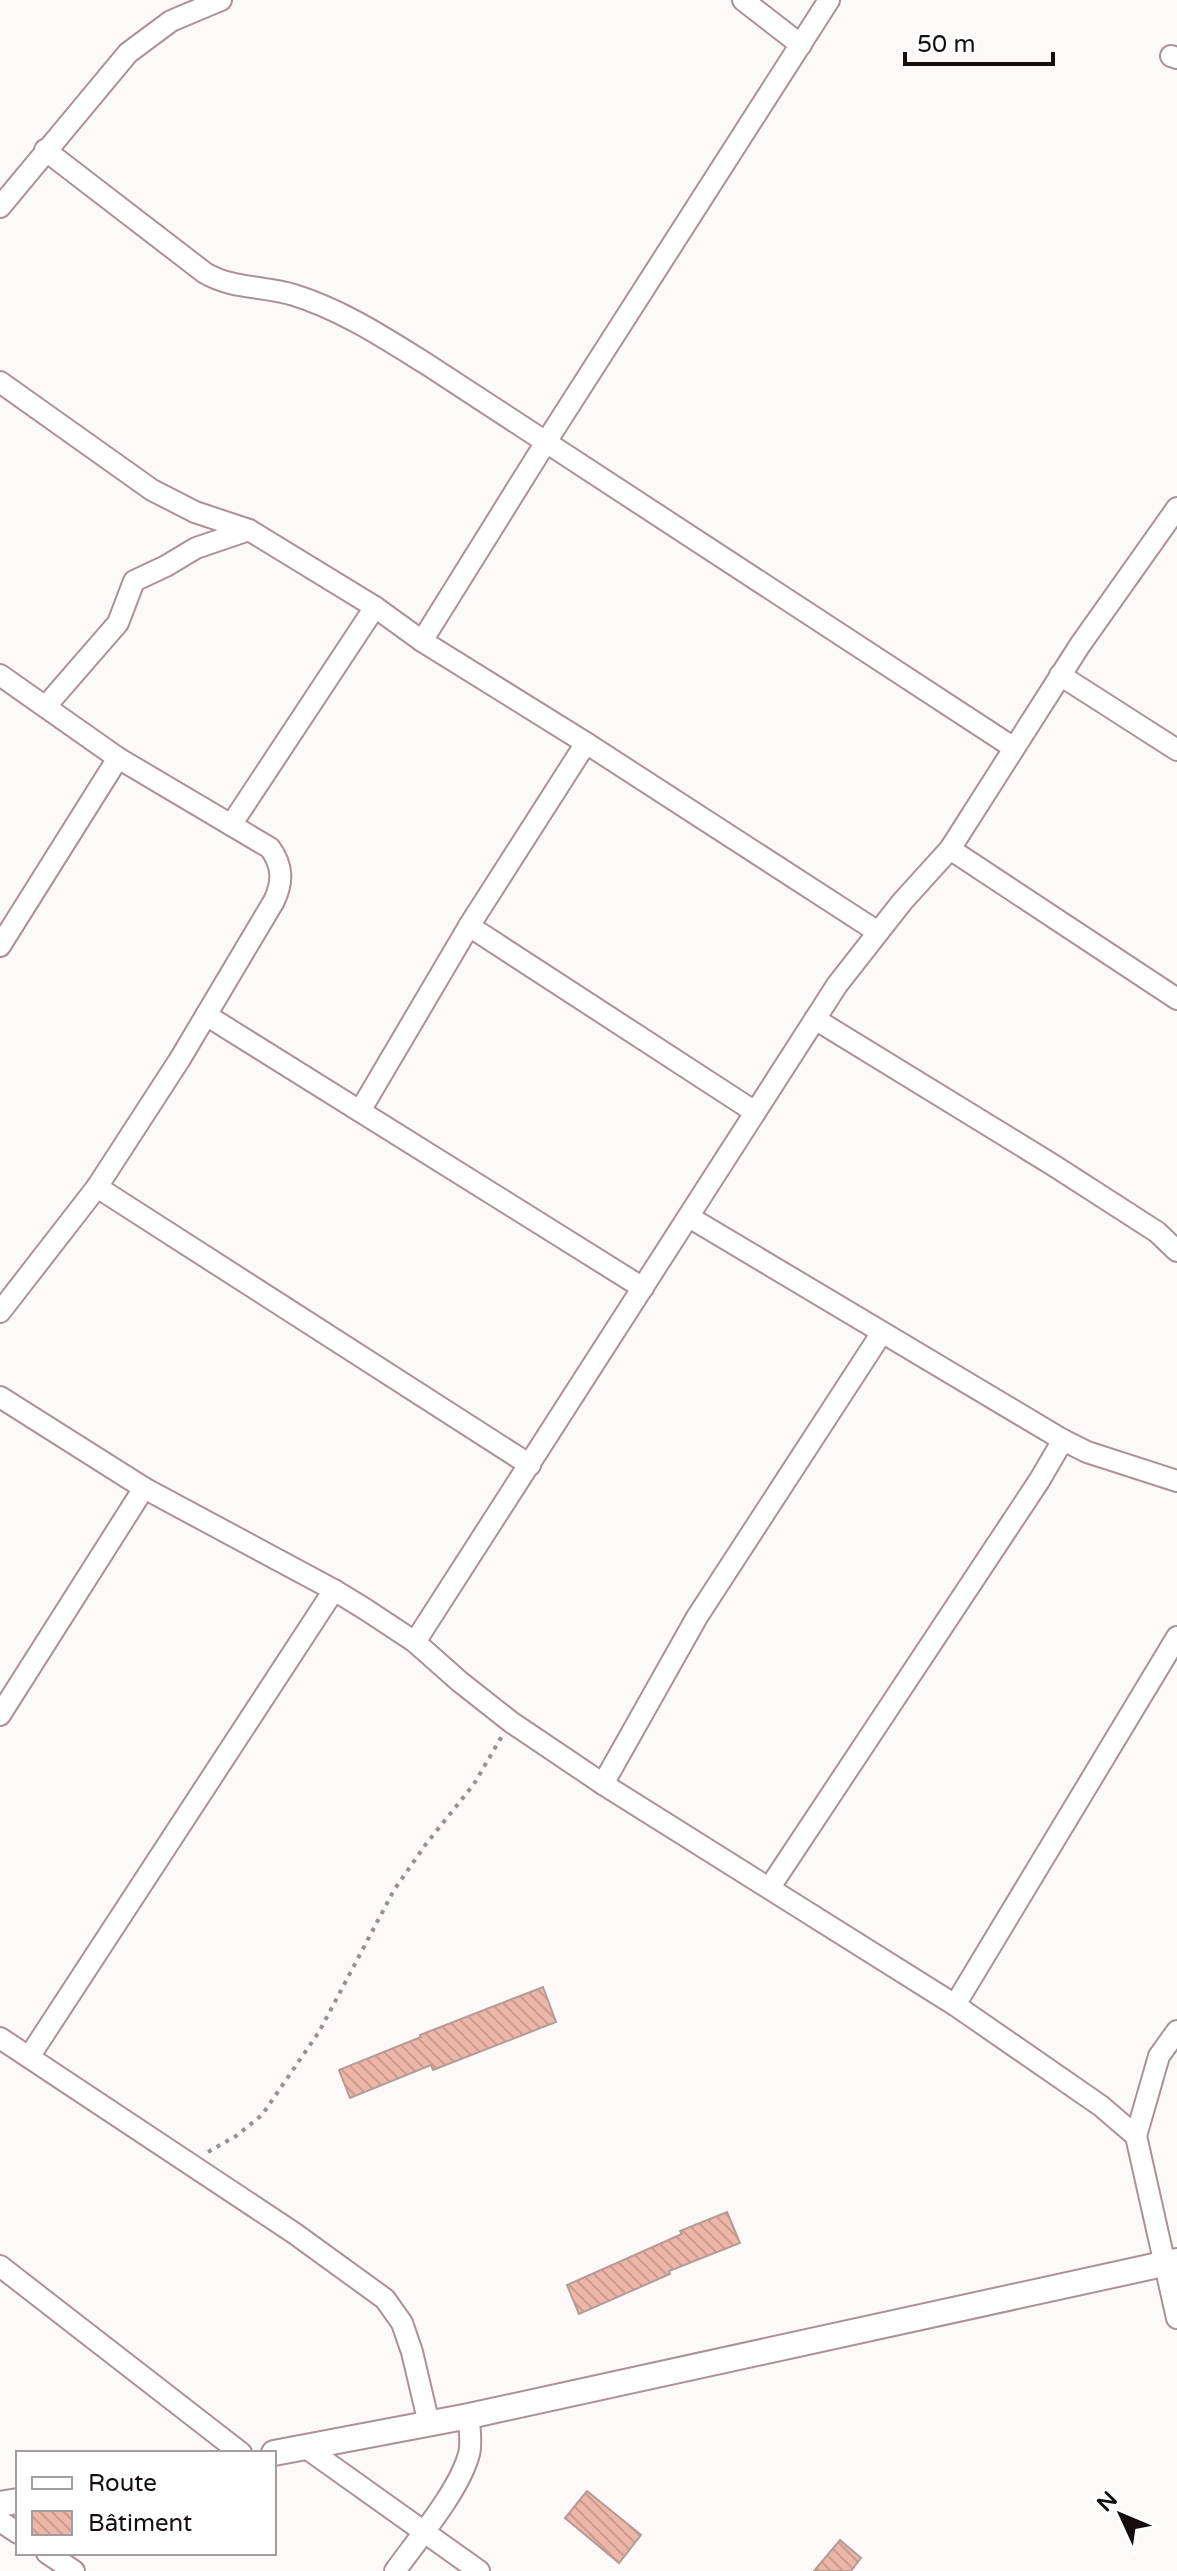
<svg xmlns="http://www.w3.org/2000/svg" width="1177" height="2571" font-family="'Varela Round',sans-serif">
<style>
.building{fill:url(#building-back-hatch);stroke:#b39c96;stroke-width:2}
.lines{fill:none;stroke-linecap:round;stroke-linejoin:round}
.minor-casing{stroke:#aa9296;stroke-width:24}
.tertiary-casing{stroke:#aa9296;stroke-width:28}
.path{stroke:#969090;stroke-width:4;stroke-dasharray:4 6;stroke-linecap:butt}
.minor{stroke:#fff;stroke-width:20}
.tertiary{stroke:#fff;stroke-width:24}
</style>
<defs>
<pattern id="building-back-hatch" width="6" height="6" patternUnits="userSpaceOnUse" patternTransform="scale(2)"><rect width="6" height="6" fill="#eeb6a8"/><path d="M-1 5l2 2M0 0l6 6M5-1l2 2" fill="none" stroke="#cb9b8f"/></pattern>
</defs>
<rect width="100%" height="100%" fill="#fef9f9"/>
<g class="building">
<path d="M 543,1987 L 556,2022 L 433,2070 L 431,2065 L 350,2098 L 339,2070 L 421,2037 L 420,2035 Z"/>
<path d="M 727,2212 L 740,2243 L 669,2271 L 670,2274 L 579,2314 L 567,2285 L 682,2234 L 680,2231 Z"/>
<path d="M 587,2491 L 641,2535 L 619,2563 L 565,2518 Z"/>
<path d="M 840,2540 L 861,2558 L 851,2571 L 814,2571 Z"/>
</g>
<g class="lines">
<g class="minor-casing">
<g id="minor">
<path d="M 743,0 L 801,45"/>
<path d="M 1171,56 L 1177,58"/>
<path d="M 45,150 L 205,273 C 232,289 265,286 294,295 C 342,310 383,337 425,363 L 1014,748"/>
<path d="M 0,207 L 128,53 L 171,21 L 221,0"/>
<path d="M 0,382 L 152,490 L 195,512 L 249,530 L 375,607 L 422,641 L 586,743 L 878,932"/>
<path d="M 422,641 L 546,442 L 829,0"/>
<path d="M 0,675 L 118,758 L 270,848 C 283,866 283,882 274,901 L 180,1059 L 97,1187 L 0,1312"/>
<path d="M 1060,675 L 1177,750"/>
<path d="M 46,706 L 118,623 L 134,581 L 166,566 L 196,548 L 249,530"/>
<path d="M 231,825 L 375,607"/>
<path d="M 950,849 L 1177,999"/>
<path d="M 469,926 L 755,1112"/>
<path d="M 0,946 L 118,758"/>
<path d="M 206,1015 L 643,1288"/>
<path d="M 815,1019 L 1053,1165 L 1157,1232 L 1177,1251"/>
<path d="M 360,1111 L 469,926 L 586,743"/>
<path d="M 97,1187 L 530,1465"/>
<path d="M 689,1217 L 1063,1440 L 1087,1452 L 1177,1481"/>
<path d="M 0,1397 L 144,1488 L 334,1590 L 365,1609 L 415,1642 L 459,1681 L 511,1722 L 603,1784 L 955,2005 L 1101,2106 L 1136,2136 L 1177,2318"/>
<path d="M 415,1642 L 837,985 L 902,902 L 950,849 L 1080,645 L 1177,508"/>
<path d="M 0,1715 L 144,1488"/>
<path d="M 603,1784 L 697,1617 L 881,1334"/>
<path d="M 770,1887 L 1039,1481 L 1063,1440"/>
<path d="M 955,2005 L 1177,1637"/>
<path d="M 0,2038 L 294,2233 L 385,2299 L 402,2323 L 412,2352 L 429,2424"/>
<path d="M 29,2057 L 334,1590"/>
<path d="M 1136,2136 L 1159,2056 L 1177,2031"/>
<path d="M 0,2266 L 241,2453"/>
<path d="M 305,2447 L 479,2571"/>
<path d="M 0,2521 L 18,2533"/>
<path d="M 47,2553 L 74,2571"/>
<path d="M 395,2571 C 418,2539 459,2491 469,2454 C 472,2443 469,2428 469,2416"/>
</g>
</g>
<g class="tertiary-casing">
<g id="tertiary">
<path d="M 274,2453 L 469,2416 L 1177,2261"/>
<path d="M 0,2504 L 18,2501"/>
</g>
</g>
<path class="path" d="M 208,2152 L 236,2136 L 262,2115 L 319,2032 L 394,1890 L 426,1844 L 474,1784 L 502,1736"/>
<use href="#minor" class="minor"/>
<use href="#tertiary" class="tertiary"/>
</g>
<rect x="16" y="2451" width="260" height="104" fill="#ffffff" stroke="#a19e9f" stroke-width="2"/>
<rect x="32" y="2477" width="40" height="12" fill="#ffffff" stroke="#a19e9f" stroke-width="2"/>
<text x="88" y="2491" font-size="24" fill="#150d0e">Route</text>
<rect x="32" y="2511" width="40" height="24" fill="url(#building-back-hatch)" stroke="#a19e9f" stroke-width="2"/>
<text x="88" y="2531" font-size="24" fill="#150d0e">Bâtiment</text>
<g transform="translate(1121 2515) rotate(314)" stroke="#ffffff" stroke-width="6" paint-order="stroke">
<path d="M0-6L14 30L0 20L-14 30Z" fill="#150d0e"/>
<text y="-12" font-size="22" font-weight="bold" text-anchor="middle" fill="#150d0e">N</text>
</g>
<path d="M905 52v12h148v-12" fill="none" stroke="#150d0e" stroke-width="4"/>
<text x="917" y="52" font-size="24" fill="#150d0e" stroke="#ffffff" stroke-width="6" paint-order="stroke">50 m</text>
</svg>
